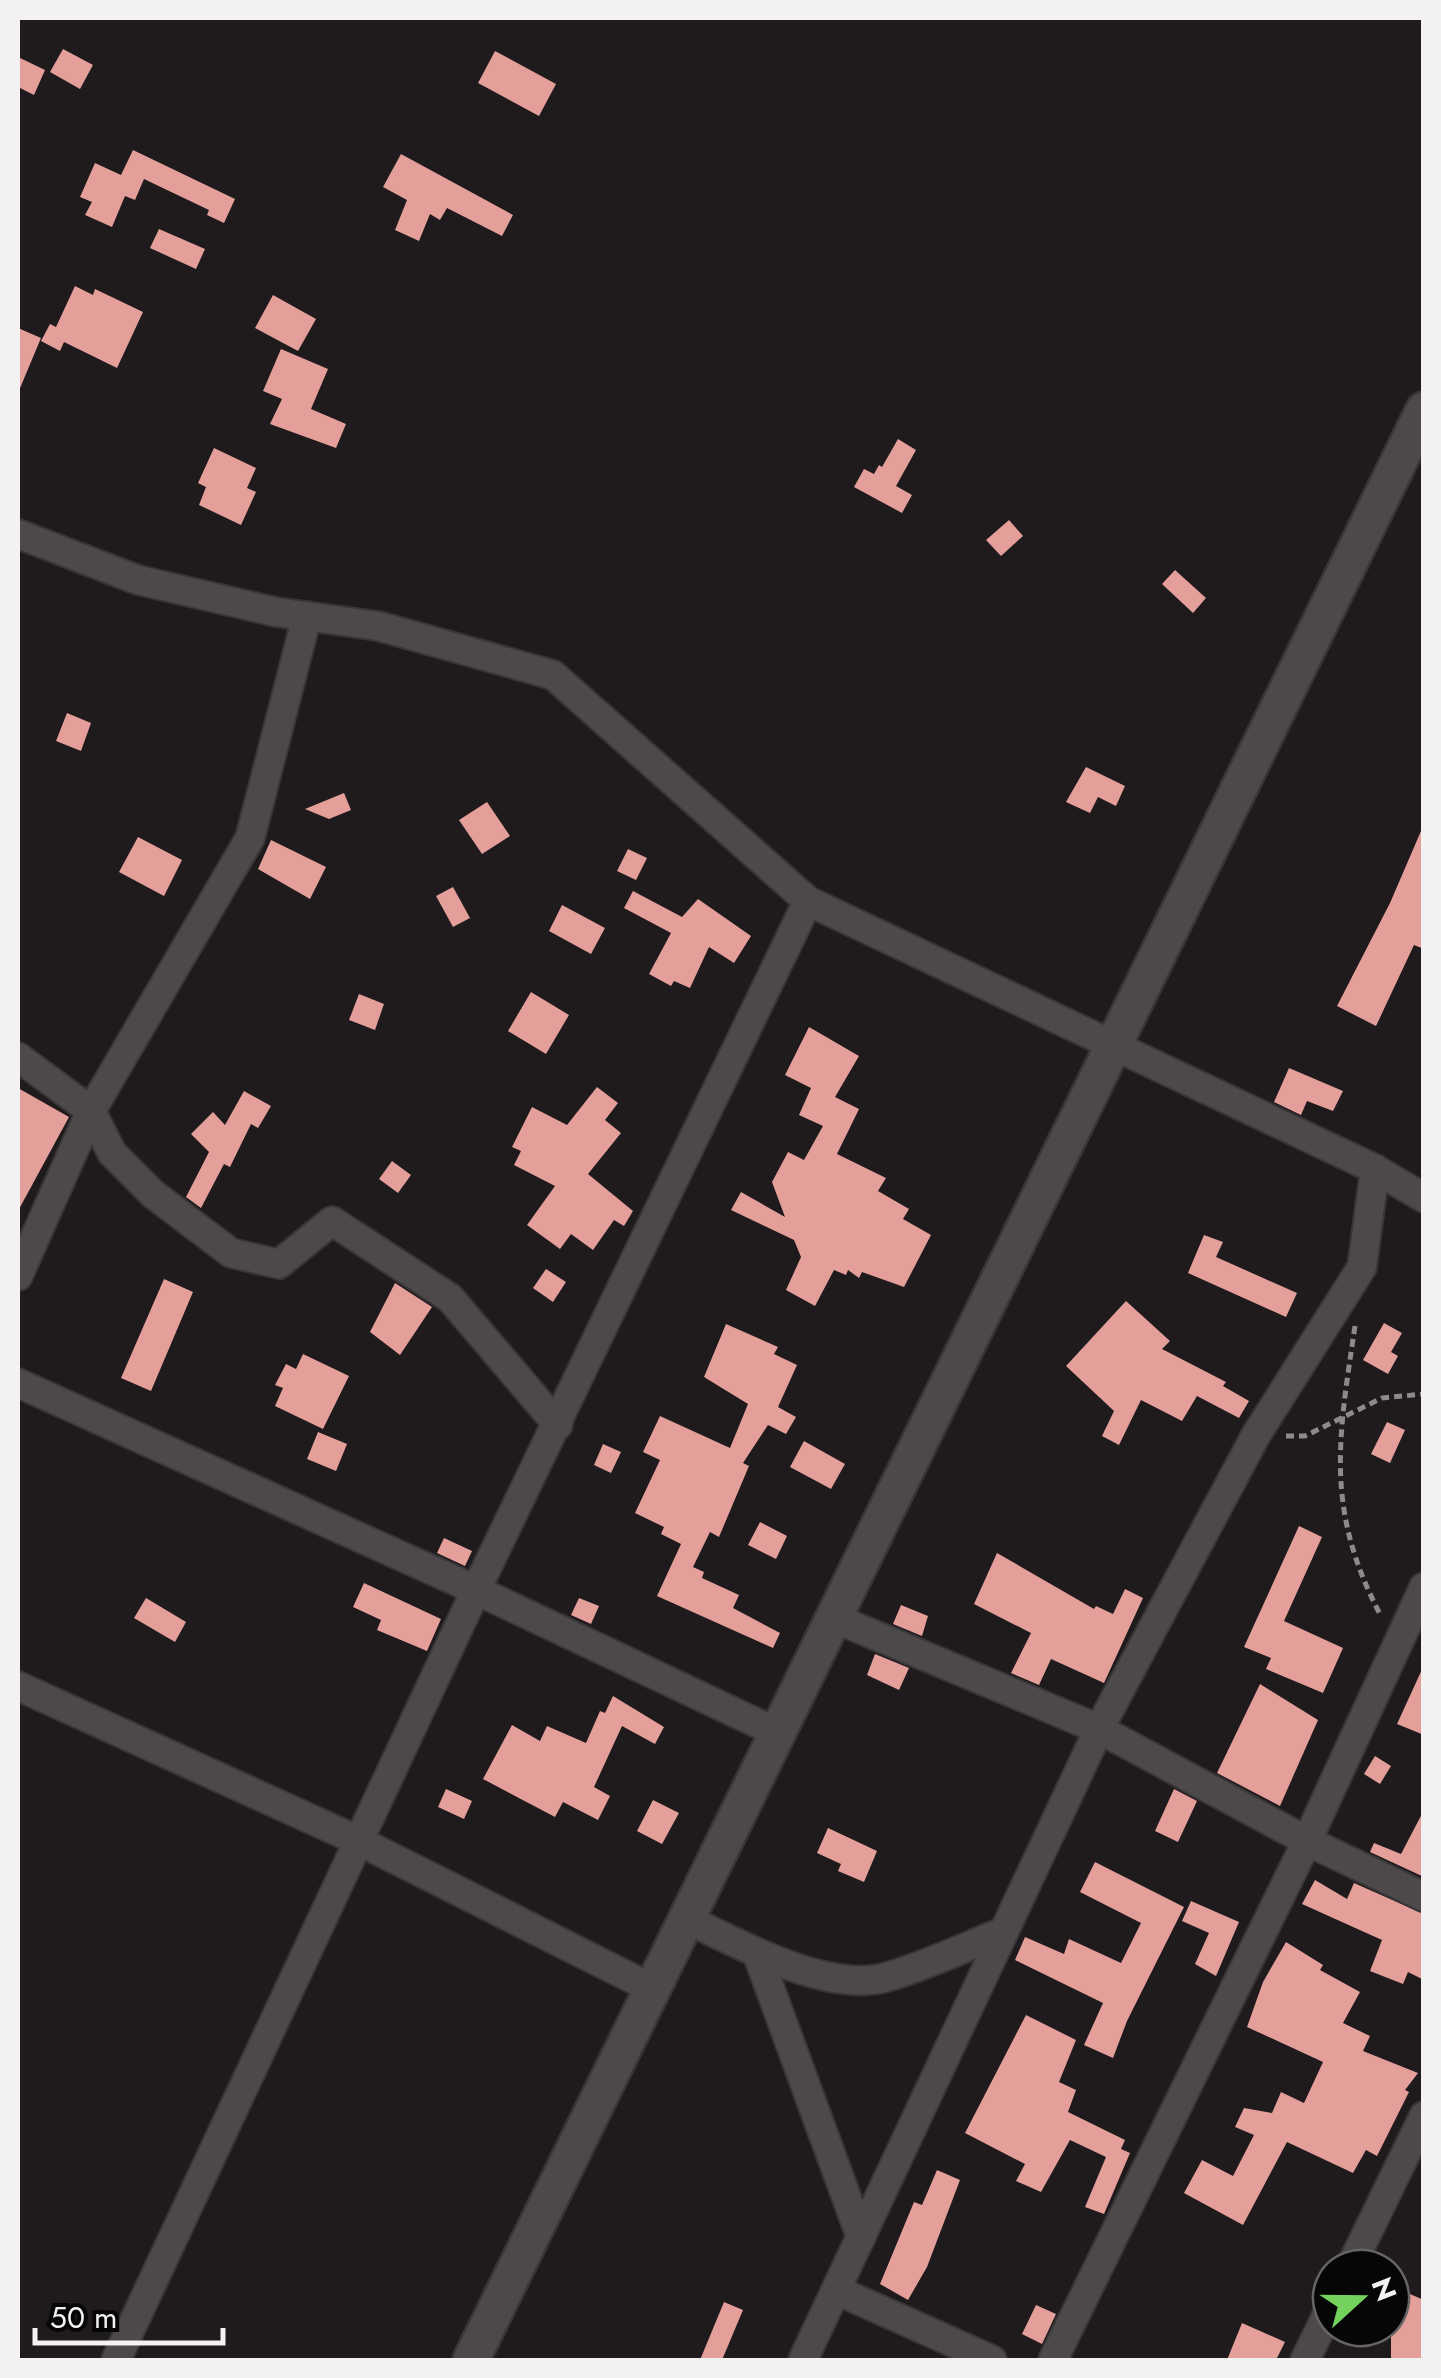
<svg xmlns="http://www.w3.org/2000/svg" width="1441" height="2378" font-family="Jost,sans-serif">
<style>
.building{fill:#e49f9b}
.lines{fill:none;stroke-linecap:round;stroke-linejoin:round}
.minor-casing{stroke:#383536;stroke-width:32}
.tertiary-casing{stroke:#383536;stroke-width:40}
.path{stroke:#8e8a8b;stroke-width:5;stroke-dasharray:8 5;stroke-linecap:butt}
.minor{stroke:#4d484a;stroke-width:28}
.tertiary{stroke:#4d484a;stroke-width:35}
</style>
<rect width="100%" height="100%" fill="#1f1a1c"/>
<g class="building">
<path d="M 63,49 L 93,65 L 80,89 L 50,72 Z"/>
<path d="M 495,51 L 556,84 L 539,116 L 478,83 Z"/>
<path d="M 18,57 L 45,70 L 34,95 L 18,87 Z"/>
<path d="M 133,150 L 235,199 L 224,223 L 207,215 L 209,210 L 144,179 L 135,200 L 125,196 L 112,227 L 85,215 L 92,202 L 80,197 L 95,163 L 121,175 Z"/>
<path d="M 401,154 L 513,215 L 502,236 L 447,208 L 440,220 L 430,214 L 419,241 L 395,230 L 407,200 L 383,187 Z"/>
<path d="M 159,229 L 205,249 L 196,269 L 150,248 Z"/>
<path d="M 75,286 L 93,295 L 95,289 L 143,312 L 117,368 L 64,342 L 60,351 L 41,341 L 50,324 L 56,327 Z"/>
<path d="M 273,295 L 316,319 L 298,351 L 255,328 Z"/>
<path d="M 18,328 L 41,338 L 18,393 Z"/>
<path d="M 281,349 L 328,369 L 311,409 L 346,424 L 336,448 L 270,424 L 282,399 L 263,391 Z"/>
<path d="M 898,439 L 916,450 L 896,486 L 912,495 L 902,513 L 854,487 L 864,469 L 874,474 L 879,465 L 882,467 Z"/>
<path d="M 214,448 L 256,468 L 247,488 L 256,492 L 241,525 L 199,505 L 206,487 L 198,483 Z"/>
<path d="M 1009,520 L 1023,536 L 1001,556 L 986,540 Z"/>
<path d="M 1175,570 L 1206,598 L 1193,613 L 1162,584 Z"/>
<path d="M 67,713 L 91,723 L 81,751 L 56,741 Z"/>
<path d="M 1086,767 L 1125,786 L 1116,806 L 1098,797 L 1090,813 L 1066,802 Z"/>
<path d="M 344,793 L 351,810 L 329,819 L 305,809 Z"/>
<path d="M 487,802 L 510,836 L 482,854 L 459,820 Z"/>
<path d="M 1424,824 L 1424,949 L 1414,945 L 1376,1026 L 1337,1006 L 1390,903 Z"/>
<path d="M 138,837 L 182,860 L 164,896 L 119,872 Z"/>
<path d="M 271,840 L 326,867 L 310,899 L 258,869 Z"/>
<path d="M 628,849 L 647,858 L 636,880 L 617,871 Z"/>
<path d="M 453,887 L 470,918 L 453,927 L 436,896 Z"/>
<path d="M 633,891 L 682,917 L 698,899 L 751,936 L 734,963 L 709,947 L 690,988 L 674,981 L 671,986 L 649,974 L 671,933 L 624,908 Z"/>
<path d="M 562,905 L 605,928 L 591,954 L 549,931 Z"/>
<path d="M 531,992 L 569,1015 L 546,1054 L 508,1031 Z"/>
<path d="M 359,994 L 384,1004 L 375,1030 L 349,1020 Z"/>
<path d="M 809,1027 L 859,1056 L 835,1097 L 859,1109 L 837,1154 L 886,1178 L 878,1191 L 909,1209 L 903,1219 L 931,1235 L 904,1287 L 862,1272 L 859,1278 L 848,1270 L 846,1275 L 834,1270 L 815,1306 L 786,1290 L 801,1257 L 794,1240 L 731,1210 L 741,1192 L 785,1217 L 772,1182 L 788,1152 L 804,1160 L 823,1126 L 799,1115 L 811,1088 L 785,1075 Z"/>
<path d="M 1289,1068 L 1343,1091 L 1333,1111 L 1307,1101 L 1301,1115 L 1274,1102 Z"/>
<path d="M 597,1087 L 618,1103 L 605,1120 L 621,1133 L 588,1174 L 633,1211 L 624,1226 L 614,1220 L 593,1250 L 571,1234 L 560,1249 L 527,1225 L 555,1186 L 514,1165 L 521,1151 L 512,1147 L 532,1107 L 567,1125 Z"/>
<path d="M 18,1088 L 69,1117 L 18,1211 Z"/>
<path d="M 244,1091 L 271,1106 L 258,1128 L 251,1124 L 230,1167 L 224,1164 L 201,1208 L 186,1197 L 209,1152 L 191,1134 L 213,1112 L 225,1125 Z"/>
<path d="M 392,1161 L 411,1175 L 398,1193 L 379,1179 Z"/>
<path d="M 1204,1235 L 1223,1242 L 1216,1257 L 1297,1293 L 1286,1317 L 1188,1273 Z"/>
<path d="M 546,1269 L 566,1282 L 553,1302 L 533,1288 Z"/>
<path d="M 164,1279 L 193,1292 L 151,1391 L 121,1378 Z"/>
<path d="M 395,1283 L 432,1307 L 400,1355 L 370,1332 Z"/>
<path d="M 1126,1301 L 1170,1341 L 1162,1349 L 1226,1382 L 1223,1386 L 1249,1401 L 1239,1418 L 1197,1396 L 1182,1421 L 1141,1400 L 1119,1445 L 1102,1436 L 1114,1411 L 1066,1366 Z"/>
<path d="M 1384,1323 L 1402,1333 L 1391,1352 L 1398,1356 L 1388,1374 L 1363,1360 Z"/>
<path d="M 726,1324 L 778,1347 L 774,1354 L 797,1365 L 778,1407 L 796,1417 L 786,1434 L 768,1425 L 743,1463 L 749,1466 L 719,1537 L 710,1532 L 693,1567 L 704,1572 L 702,1578 L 739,1595 L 733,1608 L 780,1633 L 773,1648 L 657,1596 L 681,1544 L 661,1534 L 664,1527 L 635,1513 L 660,1460 L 643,1452 L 660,1416 L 730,1448 L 748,1404 L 704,1377 Z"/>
<path d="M 303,1354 L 349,1376 L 323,1429 L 275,1406 L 283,1388 L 275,1385 L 286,1364 L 296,1369 Z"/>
<path d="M 1387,1422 L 1405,1430 L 1390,1463 L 1371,1454 Z"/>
<path d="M 318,1432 L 347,1444 L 336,1471 L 307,1459 Z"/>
<path d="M 804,1441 L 845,1464 L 831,1489 L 790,1467 Z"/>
<path d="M 603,1444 L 621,1452 L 611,1473 L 594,1465 Z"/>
<path d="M 760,1522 L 787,1536 L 776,1559 L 748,1545 Z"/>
<path d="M 1299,1526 L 1322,1537 L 1284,1621 L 1343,1648 L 1323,1693 L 1266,1669 L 1271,1658 L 1244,1647 Z"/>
<path d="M 444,1538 L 472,1551 L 465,1566 L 437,1553 Z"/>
<path d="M 997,1553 L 1094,1609 L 1096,1606 L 1113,1614 L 1125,1589 L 1143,1598 L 1104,1683 L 1051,1659 L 1039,1685 L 1011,1673 L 1031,1633 L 974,1604 Z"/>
<path d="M 364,1583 L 441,1619 L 427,1651 L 377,1630 L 381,1620 L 353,1607 Z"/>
<path d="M 146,1598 L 186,1622 L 175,1642 L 134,1618 Z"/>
<path d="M 579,1598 L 599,1606 L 591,1624 L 571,1615 Z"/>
<path d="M 901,1605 L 928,1616 L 922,1636 L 893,1624 Z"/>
<path d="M 875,1654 L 909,1668 L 899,1690 L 867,1675 Z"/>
<path d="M 1424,1665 L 1424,1735 L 1397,1724 Z"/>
<path d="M 1260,1684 L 1318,1720 L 1280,1806 L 1217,1773 Z"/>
<path d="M 613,1696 L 664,1727 L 655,1744 L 622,1726 L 594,1787 L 610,1796 L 598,1820 L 563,1802 L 555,1817 L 483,1779 L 512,1725 L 540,1741 L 547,1726 L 586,1743 L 600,1711 L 605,1713 Z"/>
<path d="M 1375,1756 L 1391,1766 L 1380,1784 L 1364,1774 Z"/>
<path d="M 446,1789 L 472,1801 L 464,1819 L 438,1807 Z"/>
<path d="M 1174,1789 L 1197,1801 L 1178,1842 L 1155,1831 Z"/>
<path d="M 653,1800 L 679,1813 L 662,1844 L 637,1831 Z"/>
<path d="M 1424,1810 L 1424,1877 L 1370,1852 L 1374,1843 L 1401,1854 Z"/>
<path d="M 828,1828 L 877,1851 L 864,1882 L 838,1871 L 841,1864 L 817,1853 Z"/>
<path d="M 1095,1862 L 1184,1907 L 1127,2021 L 1113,2058 L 1084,2045 L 1103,2003 L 1015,1960 L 1025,1937 L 1064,1954 L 1069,1939 L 1121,1963 L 1141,1923 L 1080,1892 Z"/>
<path d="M 1315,1880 L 1347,1899 L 1354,1883 L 1424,1914 L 1424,1980 L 1408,1972 L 1403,1984 L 1370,1971 L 1382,1940 L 1302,1904 Z"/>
<path d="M 1191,1901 L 1239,1922 L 1216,1976 L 1195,1964 L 1209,1933 L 1182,1921 Z"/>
<path d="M 1286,1942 L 1323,1965 L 1320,1970 L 1360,1992 L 1343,2023 L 1370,2036 L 1363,2051 L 1418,2073 L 1405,2090 L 1409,2092 L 1377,2156 L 1366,2150 L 1353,2173 L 1287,2142 L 1243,2225 L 1184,2193 L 1202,2160 L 1233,2176 L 1254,2135 L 1235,2127 L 1244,2108 L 1272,2113 L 1281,2092 L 1304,2103 L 1323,2062 L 1247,2027 L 1263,1982 Z"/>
<path d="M 1026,2015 L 1076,2040 L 1059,2082 L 1076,2090 L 1068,2112 L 1125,2140 L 1121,2149 L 1130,2153 L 1104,2214 L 1085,2207 L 1106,2157 L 1070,2140 L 1041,2192 L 1016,2181 L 1025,2164 L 965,2133 Z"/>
<path d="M 937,2170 L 960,2180 L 927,2267 L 908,2300 L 880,2284 L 914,2202 L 922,2205 Z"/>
<path d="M 1391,2286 L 1424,2300 L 1424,2360 L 1391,2360 Z"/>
<path d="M 724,2302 L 743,2310 L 722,2360 L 700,2360 Z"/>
<path d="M 1036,2305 L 1056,2314 L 1042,2344 L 1022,2334 Z"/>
<path d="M 1242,2323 L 1285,2342 L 1276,2360 L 1227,2360 Z"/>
</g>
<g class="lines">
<g class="minor-casing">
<g id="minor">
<path d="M 18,534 L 138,580 L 276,612 L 378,626 L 553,675 L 808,901 L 1375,1169 L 1424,1198"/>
<path d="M 18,1057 L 91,1111 L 112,1153 L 153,1194 L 231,1253 L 279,1264 L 332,1221 L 450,1298 L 558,1425"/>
<path d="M 18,1276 L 91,1111 L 250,838 L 307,616"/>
<path d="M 18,1383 L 476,1590 L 778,1733"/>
<path d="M 834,1618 L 1099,1729 L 1307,1841 L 1424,1897"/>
<path d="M 18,1686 L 359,1841 L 653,1989"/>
<path d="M 687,1919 C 738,1944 829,1994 887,1977 C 926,1966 965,1947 1003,1932"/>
<path d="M 757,1953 L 861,2237"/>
<path d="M 1350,2268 L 1424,2116"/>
<path d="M 836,2290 L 992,2360"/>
<path d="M 116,2360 L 476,1590 L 808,901"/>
<path d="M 803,2360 L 1099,1729 L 1256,1435 L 1362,1267 L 1375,1169"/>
<path d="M 1053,2360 L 1307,1841 L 1424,1587"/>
<path d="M 1305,2360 L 1331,2307"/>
</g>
</g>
<g class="tertiary-casing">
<path id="tertiary" d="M 471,2360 L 1424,410"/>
</g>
<g class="path">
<path d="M 1355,1326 C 1338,1440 1325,1510 1381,1616"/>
<path d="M 1286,1436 L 1305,1436 L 1382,1398 L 1424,1394"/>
</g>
<use href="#minor" class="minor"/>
<use href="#tertiary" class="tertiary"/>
</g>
<rect width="1441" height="2378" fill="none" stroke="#f4f1f2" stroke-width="40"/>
<g transform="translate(1361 2298) rotate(69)"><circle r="48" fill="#070607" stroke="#666465" stroke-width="2.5"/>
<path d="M0-8L18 38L0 25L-18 38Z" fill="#73d25c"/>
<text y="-15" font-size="28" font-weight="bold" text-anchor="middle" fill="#f4f1f2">N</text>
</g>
<path d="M35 2328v15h188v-15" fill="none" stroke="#f4f1f2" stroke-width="5"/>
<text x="50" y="2328" font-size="30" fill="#f4f1f2" stroke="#070607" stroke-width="8" paint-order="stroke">50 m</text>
</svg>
